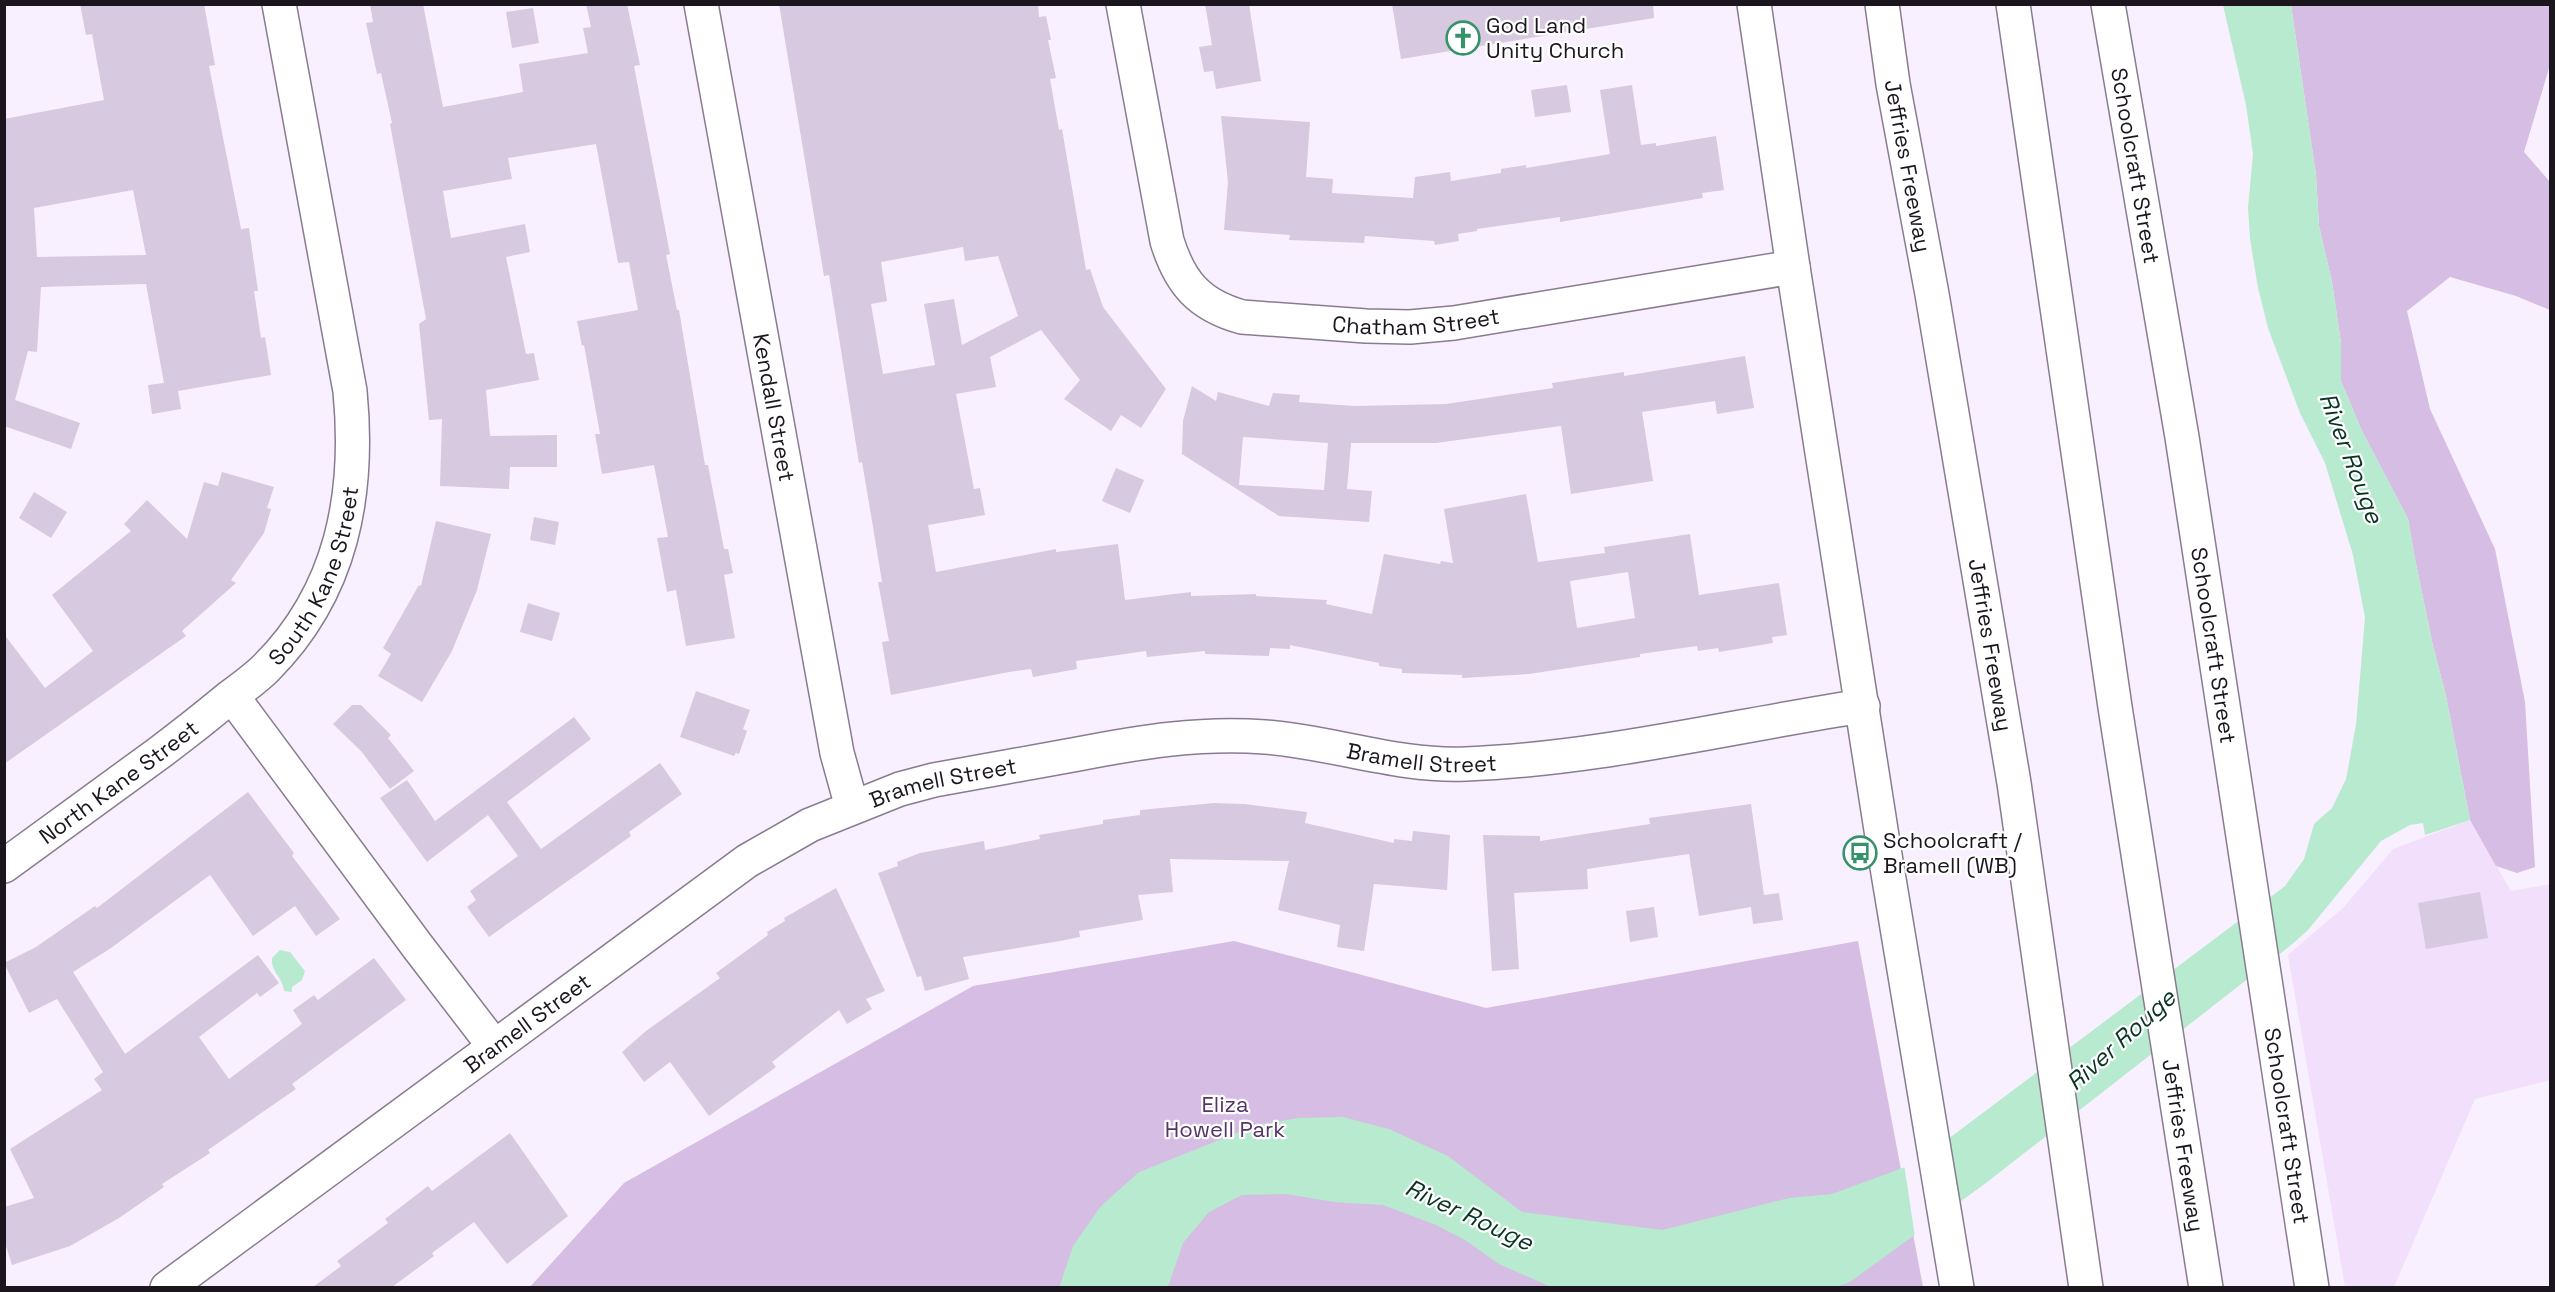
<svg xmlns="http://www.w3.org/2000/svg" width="2555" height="1292" font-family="'Space Grotesk',sans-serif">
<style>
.built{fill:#f1dffc}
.green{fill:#d5bde3}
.water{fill:#b8eacf}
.pier{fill:#f8f0fe}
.building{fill:#d7c9e0;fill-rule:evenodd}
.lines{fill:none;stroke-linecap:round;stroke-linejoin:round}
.street-casing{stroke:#897c90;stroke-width:36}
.secondary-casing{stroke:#897c90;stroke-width:36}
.highway-casing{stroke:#897c90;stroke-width:36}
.street{stroke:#fff;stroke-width:33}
.secondary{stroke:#fff;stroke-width:33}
.highway{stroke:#fff;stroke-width:33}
.labels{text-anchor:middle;stroke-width:4.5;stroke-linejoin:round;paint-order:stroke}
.poi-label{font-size:22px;fill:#1b161e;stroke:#fff;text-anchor:start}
.street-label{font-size:22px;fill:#1b161e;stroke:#fff}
.park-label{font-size:22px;fill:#563468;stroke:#fff}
.water-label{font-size:24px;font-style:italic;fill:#093322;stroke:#fff}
</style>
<rect width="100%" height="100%" fill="#f8f0fe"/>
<path class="built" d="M 2470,820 L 2511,891 L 2550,884 L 2550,1080 L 2475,1099 L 2394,1287 L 2345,1287 L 2288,955 L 2344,907 L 2393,849 Z"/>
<g class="green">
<path d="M 2291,5 L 2550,5 L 2550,65 L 2524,152 L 2550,182 L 2550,310 L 2516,296 L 2450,277 L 2407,311 L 2430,409 L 2495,549 L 2525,702 L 2535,867 L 2517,873 L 2496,866 L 2470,820 L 2446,696 L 2433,646 L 2415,559 L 2408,519 L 2361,429 L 2341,381 L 2341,343 L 2332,282 L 2319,226 L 2316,175 Z"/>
<path d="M 1234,941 L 1486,1008 L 1858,941 L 1923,1287 L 529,1288 L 624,1183 L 973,986 Z"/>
</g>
<g class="water">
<path d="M 2223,5 L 2291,5 L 2316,175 L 2319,226 L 2332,282 L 2341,343 L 2341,381 L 2361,429 L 2408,519 L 2415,559 L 2433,646 L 2446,696 L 2470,820 L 2425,835 L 2423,823 L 2410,825 L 2381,841 L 2308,930 L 2290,946 L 1986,1183 L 1850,1282 L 1836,1287 L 1551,1287 L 1499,1264 L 1465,1240 L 1436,1225 L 1383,1205 L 1334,1202 L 1286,1194 L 1242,1195 L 1209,1212 L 1183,1243 L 1168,1287 L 1059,1288 L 1073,1246 L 1101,1206 L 1139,1172 L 1257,1125 L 1299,1118 L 1343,1117 L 1389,1129 L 1448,1156 L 1522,1212 L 1662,1230 L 1789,1198 L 1832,1194 L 1916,1163 L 2285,886 L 2304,859 L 2314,824 L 2332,808 L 2346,779 L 2356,725 L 2365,617 L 2353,555 L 2325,463 L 2300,413 L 2283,368 L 2268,328 L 2258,288 L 2250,239 L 2248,208 L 2253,154 L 2246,105 Z"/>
<path d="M 280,950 L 290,952 L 305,971 L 302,980 L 292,987 L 292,992 L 284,991 C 283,977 271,973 272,958 Z"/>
</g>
<path class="pier" d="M 1949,1134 L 1960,1205 L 1915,1237 L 1904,1164 L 1914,1160 Z"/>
<g class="building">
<path d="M 80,4 L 204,4 L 215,65 L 209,66 L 241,229 L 249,228 L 258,291 L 254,291 L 261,338 L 265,337 L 271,375 L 178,391 L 181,409 L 152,414 L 148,385 L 164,383 L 146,284 L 41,287 L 37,352 L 28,351 L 15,400 L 80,423 L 71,449 L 4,426 L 4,119 L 104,100 L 92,34 L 86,35 ZM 133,190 L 146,255 L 37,257 L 34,208 Z"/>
<path d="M 370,4 L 423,4 L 443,107 L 523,92 L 519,64 L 588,53 L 583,28 L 591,27 L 586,4 L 627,4 L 640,65 L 634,66 L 670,254 L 666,255 L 677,310 L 679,310 L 705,465 L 708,465 L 724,549 L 728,549 L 733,573 L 724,575 L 735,638 L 686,646 L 676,590 L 667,592 L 657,538 L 668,537 L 654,465 L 602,474 L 595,434 L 600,434 L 584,345 L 582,346 L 577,321 L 638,310 L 629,262 L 618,263 L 596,144 L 508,158 L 512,179 L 443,191 L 451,238 L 525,224 L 530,252 L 506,257 L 526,354 L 534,353 L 539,380 L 486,390 L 490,436 L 557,435 L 557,467 L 510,467 L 509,489 L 440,486 L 442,419 L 429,420 L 419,324 L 426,319 L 390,124 L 392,123 L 381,73 L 377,74 L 366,23 L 373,22 Z"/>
<path d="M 779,4 L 1038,4 L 1039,17 L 1046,16 L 1051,40 L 1048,40 L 1056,78 L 1050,79 L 1059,130 L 1062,129 L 1086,270 L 1090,269 L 1103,307 L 1166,389 L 1141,428 L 1121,415 L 1111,431 L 1064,399 L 1080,380 L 1041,330 L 990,357 L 996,387 L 956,394 L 974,489 L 980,488 L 985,515 L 928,525 L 936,572 L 1056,549 L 1056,552 L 1118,544 L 1125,600 L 1191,592 L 1191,596 L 1256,594 L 1256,596 L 1327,600 L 1326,604 L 1372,614 L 1384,554 L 1440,564 L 1441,561 L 1453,563 L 1444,509 L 1526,494 L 1538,562 L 1605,553 L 1604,547 L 1690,534 L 1699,595 L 1779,583 L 1787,635 L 1772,637 L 1773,643 L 1719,652 L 1718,648 L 1698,651 L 1697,646 L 1640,654 L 1640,657 L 1529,674 L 1462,678 L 1462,675 L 1402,673 L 1402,669 L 1379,666 L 1379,663 L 1290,645 L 1290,649 L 1270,648 L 1269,656 L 1205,654 L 1205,651 L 1147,657 L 1146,651 L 1076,661 L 1077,669 L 1033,677 L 1031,669 L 1009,672 L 891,695 L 882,642 L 889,641 L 878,582 L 882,582 L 872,521 L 862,462 L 859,463 L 829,275 L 824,276 ZM 963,247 L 965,261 L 998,256 L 1018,316 L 962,345 L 954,299 L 924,304 L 935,365 L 883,374 L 871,304 L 887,301 L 881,262 ZM 1628,572 L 1635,618 L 1577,628 L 1570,581 Z"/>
<path d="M 1205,4 L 1249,4 L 1261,81 L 1216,89 L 1213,71 L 1204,72 L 1199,47 L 1212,45 Z"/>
<path d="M 1392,4 L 1653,4 L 1654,18 L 1401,59 Z"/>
<path d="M 533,8 L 539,43 L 512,48 L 506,12 Z"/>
<path d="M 1567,85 L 1571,112 L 1535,117 L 1531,90 Z"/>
<path d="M 1632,85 L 1641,145 L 1656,143 L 1656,146 L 1716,136 L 1724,190 L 1702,193 L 1703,198 L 1560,222 L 1560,217 L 1477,229 L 1477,231 L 1458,234 L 1459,241 L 1435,245 L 1434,241 L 1365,236 L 1364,243 L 1289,240 L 1290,235 L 1224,230 L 1228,182 L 1221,116 L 1310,122 L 1306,177 L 1333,179 L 1332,193 L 1413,198 L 1415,177 L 1450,172 L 1451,181 L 1501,173 L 1501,169 L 1526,165 L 1526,168 L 1610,154 L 1600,90 Z"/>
<path d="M 1745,356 L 1754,408 L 1717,414 L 1715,401 L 1642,412 L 1653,481 L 1571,494 L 1561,426 L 1436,443 L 1351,443 L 1347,489 L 1372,491 L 1369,522 L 1279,516 L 1182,454 L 1183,421 L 1192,386 L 1216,401 L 1218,392 L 1269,406 L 1273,393 L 1300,395 L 1299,402 L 1355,406 L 1446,404 L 1553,388 L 1552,383 L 1624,372 L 1624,376 ZM 1243,437 L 1328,443 L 1324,490 L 1239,485 Z"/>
<path d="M 1116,468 L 1144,480 L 1130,513 L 1102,501 Z"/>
<path d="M 222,472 L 274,487 L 267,508 L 271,509 L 264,533 L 231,580 L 236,583 L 182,631 L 186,636 L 4,764 L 4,634 L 45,688 L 93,651 L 52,595 L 131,531 L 124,524 L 147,500 L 187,539 L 204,482 L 218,486 Z"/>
<path d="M 34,492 L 67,512 L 51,538 L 19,518 Z"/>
<path d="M 534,517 L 559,522 L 555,545 L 530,540 Z"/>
<path d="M 436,521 L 491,534 L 477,590 L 452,651 L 422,702 L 378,676 L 391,654 L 383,648 L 419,585 L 421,586 Z"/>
<path d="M 528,603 L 560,613 L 552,641 L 520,632 Z"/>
<path d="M 696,691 L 750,710 L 743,729 L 747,731 L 739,754 L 736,753 L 734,756 L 680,737 Z"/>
<path d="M 352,705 L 361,705 L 391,735 L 388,738 L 414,771 L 390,789 L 361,751 L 333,724 Z"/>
<path d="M 574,717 L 591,739 L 507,802 L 541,849 L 660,763 L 682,794 L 629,832 L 631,836 L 489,937 L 467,907 L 476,900 L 470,891 L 518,856 L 488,815 L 427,862 L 380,798 L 407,780 L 435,821 Z"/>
<path d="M 248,792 L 294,853 L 292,856 L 340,919 L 316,936 L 295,906 L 253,936 L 210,875 L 111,948 L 73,972 L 125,1054 L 258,955 L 279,983 L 260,997 L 257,993 L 199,1037 L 229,1079 L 302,1024 L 293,1010 L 314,995 L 318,1000 L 374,958 L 406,1000 L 292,1084 L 296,1089 L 208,1150 L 210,1153 L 162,1184 L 164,1187 L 119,1218 L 70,1246 L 12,1265 L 4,1240 L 4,1207 L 34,1198 L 10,1149 L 102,1090 L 94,1079 L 103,1072 L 57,999 L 29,1013 L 4,963 L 36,947 L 95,906 L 97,908 Z"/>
<path d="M 1214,803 L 1244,804 L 1307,812 L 1305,823 L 1394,843 L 1394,839 L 1412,841 L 1413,831 L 1450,835 L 1447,890 L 1374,884 L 1364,951 L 1337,947 L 1340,925 L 1278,910 L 1289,861 L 1170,859 L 1173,892 L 1138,895 L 1143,920 L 1079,931 L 1080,937 L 1060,941 L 963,957 L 969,979 L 925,991 L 921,976 L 917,977 L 878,873 L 898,866 L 897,862 L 920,853 L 984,841 L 985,850 L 1040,839 L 1039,835 L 1103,824 L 1103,820 L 1140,815 L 1140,810 Z"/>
<path d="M 1751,804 L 1764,895 L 1779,893 L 1783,920 L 1753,924 L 1751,907 L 1699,916 L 1689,854 L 1587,869 L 1588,889 L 1514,893 L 1519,969 L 1492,971 L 1483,835 L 1540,836 L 1540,841 L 1650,824 L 1649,818 Z"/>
<path d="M 836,888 L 885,991 L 866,999 L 872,1009 L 847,1024 L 839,1010 L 772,1062 L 776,1067 L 709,1116 L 670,1062 L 644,1082 L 622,1052 L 646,1031 L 720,978 L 716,973 L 768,935 L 767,932 L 785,921 L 784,918 Z"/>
<path d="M 2480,892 L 2488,938 L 2426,949 L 2418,903 Z"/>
<path d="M 1654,907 L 1658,937 L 1630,942 L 1626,911 Z"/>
<path d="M 510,1133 L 568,1216 L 507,1264 L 474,1222 L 432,1253 L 434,1256 L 392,1287 L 313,1287 L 341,1266 L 337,1261 L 388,1223 L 385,1219 L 428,1186 L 432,1191 Z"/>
</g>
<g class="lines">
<g class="street-casing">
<g id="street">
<path id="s1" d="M 701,4 L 837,753 L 852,807"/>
<path id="s2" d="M 1123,4 L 1167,241 C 1180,283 1199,305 1242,317 L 1366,326 L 1410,327 L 1454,323 L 1793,267"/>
<path d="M 232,696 L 418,947 L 494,1046"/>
<path id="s3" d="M 4,866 C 56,828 107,791 159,753 C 183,735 207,716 230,697 C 242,688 255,679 266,668 C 342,592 360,495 350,391 L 279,4"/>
<path id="s4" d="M 167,1288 L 747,861 L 810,825 L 900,789 L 934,780 C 982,771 1030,763 1078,754 C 1140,742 1201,732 1265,737 C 1332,742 1398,767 1466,764 C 1599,759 1731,726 1863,706"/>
</g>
</g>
<g class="secondary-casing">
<g id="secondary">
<path d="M 1754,4 L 1793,267 L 1884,849 L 1957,1288"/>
<path id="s5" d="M 2108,4 L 2182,437 L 2312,1288"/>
</g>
</g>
<g class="highway-casing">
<g id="highway">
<path id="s6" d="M 1882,4 L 1893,84 L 1932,294 L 2014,783 L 2086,1288"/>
<path id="s7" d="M 2013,4 L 2115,707 L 2206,1288"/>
</g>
</g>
<use href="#street" class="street"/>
<use href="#secondary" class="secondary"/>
<use href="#highway" class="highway"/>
</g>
<defs>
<g id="church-ring" transform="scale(1.725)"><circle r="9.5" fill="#fff" stroke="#36926a" stroke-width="1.5"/><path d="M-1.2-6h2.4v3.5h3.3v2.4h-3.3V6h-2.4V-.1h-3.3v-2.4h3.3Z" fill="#36926a"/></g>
<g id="bus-ring" transform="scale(1.725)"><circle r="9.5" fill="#fff" stroke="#36926a" stroke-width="1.5"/><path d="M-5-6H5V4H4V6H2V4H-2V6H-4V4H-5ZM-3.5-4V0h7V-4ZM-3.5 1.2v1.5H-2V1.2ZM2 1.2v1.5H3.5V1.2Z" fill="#36926a"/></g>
</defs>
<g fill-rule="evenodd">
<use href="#church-ring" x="1463" y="38"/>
<use href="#bus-ring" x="1860" y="853"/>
</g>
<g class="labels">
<g class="poi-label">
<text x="1486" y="33">God Land<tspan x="1486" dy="25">Unity Church</tspan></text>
<text x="1883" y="848">Schoolcraft /<tspan x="1883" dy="25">Bramell (WB)</tspan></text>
</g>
<g class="street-label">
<text dy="8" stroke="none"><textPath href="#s6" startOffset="164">Jeffries Freeway</textPath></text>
<text dy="8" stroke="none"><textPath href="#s5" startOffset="164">Schoolcraft Street</textPath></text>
<text dy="8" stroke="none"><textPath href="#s2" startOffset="528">Chatham Street</textPath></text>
<text dy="8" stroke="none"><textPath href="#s1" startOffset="410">Kendall Street</textPath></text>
<text dy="8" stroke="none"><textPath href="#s3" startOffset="435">South Kane Street</textPath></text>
<text dy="8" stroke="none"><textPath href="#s6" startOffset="650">Jeffries Freeway</textPath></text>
<text dy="8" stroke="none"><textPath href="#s5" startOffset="650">Schoolcraft Street</textPath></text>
<text dy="8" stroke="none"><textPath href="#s4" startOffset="1418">Bramell Street</textPath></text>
<text dy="8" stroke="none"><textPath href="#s3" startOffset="142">North Kane Street</textPath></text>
<text dy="8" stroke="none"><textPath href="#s4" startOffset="933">Bramell Street</textPath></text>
<text dy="8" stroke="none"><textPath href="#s4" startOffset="447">Bramell Street</textPath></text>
<text dy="8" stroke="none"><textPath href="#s5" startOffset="1136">Schoolcraft Street</textPath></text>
<text dy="8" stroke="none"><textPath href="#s7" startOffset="1154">Jeffries Freeway</textPath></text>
</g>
<g class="park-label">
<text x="1225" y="1112">Eliza<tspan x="1225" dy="25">Howell Park</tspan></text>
</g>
<g class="water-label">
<text transform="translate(2351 458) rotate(69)" y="8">River Rouge</text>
<text transform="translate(2121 1040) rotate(-42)" y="8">River Rouge</text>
<text transform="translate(1469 1215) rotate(25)" y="8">River Rouge</text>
</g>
</g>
<rect width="2555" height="1292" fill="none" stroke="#1b161e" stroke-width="12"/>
</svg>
